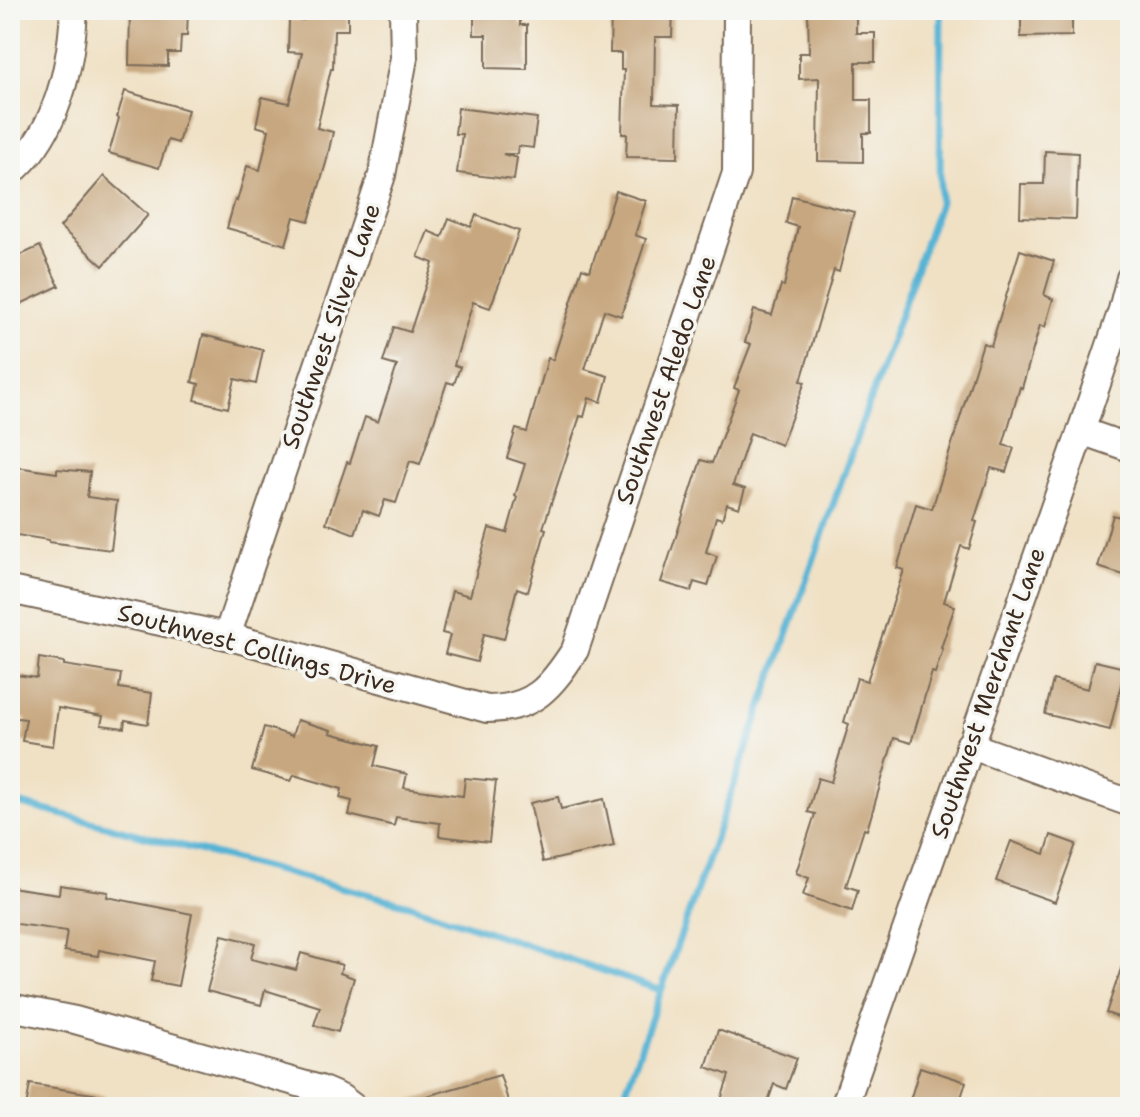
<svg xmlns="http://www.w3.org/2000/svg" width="1140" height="1117" font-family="'Shantell Sans',sans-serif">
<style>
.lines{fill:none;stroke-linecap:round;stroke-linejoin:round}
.stream{stroke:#56b3d4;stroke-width:7}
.building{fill:#c7a77f}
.street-casing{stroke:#7a6a58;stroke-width:30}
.street{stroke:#fff;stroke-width:26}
.labels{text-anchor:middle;stroke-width:7;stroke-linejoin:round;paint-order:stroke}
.street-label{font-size:24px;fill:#3b2a1e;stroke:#f6f6f2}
</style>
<rect width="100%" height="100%" fill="#f6f6f2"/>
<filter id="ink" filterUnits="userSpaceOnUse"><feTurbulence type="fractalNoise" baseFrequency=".0125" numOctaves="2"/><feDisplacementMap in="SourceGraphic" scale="16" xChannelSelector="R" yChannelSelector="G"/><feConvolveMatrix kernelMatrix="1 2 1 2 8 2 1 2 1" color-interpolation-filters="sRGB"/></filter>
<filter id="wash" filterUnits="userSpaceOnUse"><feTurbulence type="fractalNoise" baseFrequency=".006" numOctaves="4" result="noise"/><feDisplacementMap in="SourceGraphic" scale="32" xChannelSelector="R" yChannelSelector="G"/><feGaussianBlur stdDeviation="1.8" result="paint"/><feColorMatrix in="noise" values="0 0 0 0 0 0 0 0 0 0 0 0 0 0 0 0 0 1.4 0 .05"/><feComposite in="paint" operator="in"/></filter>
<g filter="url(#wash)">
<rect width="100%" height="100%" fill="#f0e1c5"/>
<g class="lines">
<g class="stream">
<path d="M 10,801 L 409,905 L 660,990"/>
<path d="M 620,1107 L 940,202 L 941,10"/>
</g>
</g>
<g id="blocks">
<g class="building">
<path d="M 130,10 L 188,10 L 187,36 L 181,36 L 180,53 L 168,53 L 168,66 L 129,65 Z"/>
<path d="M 303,10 L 348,10 L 348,30 L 334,30 L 333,69 L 331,69 L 317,128 L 333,132 L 326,163 L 309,221 L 294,217 L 286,245 L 227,228 L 235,200 L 237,201 L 247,166 L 260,170 L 269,130 L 256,126 L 262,97 L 289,103 L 302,53 L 288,52 L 289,20 L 303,20 Z"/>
<path d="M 474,10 L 520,10 L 520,25 L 527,25 L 527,69 L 486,68 L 486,35 L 474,35 Z"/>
<path d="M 611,10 L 673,10 L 672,37 L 655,37 L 654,104 L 679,105 L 678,158 L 626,157 L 627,134 L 622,134 L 624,70 L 621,70 L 621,53 L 610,53 Z"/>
<path d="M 1021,10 L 1072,10 L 1072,36 L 1021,37 Z"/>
<path d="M 856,11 L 856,33 L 875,33 L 875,62 L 856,62 L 856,100 L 871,100 L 871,133 L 863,133 L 863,162 L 818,161 L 819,78 L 799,79 L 799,53 L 809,53 L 808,12 Z"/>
<path d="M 125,91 L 188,110 L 178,143 L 168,140 L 159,168 L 109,153 L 119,118 L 117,117 Z"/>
<path d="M 458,108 L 537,118 L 533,148 L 518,146 L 517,154 L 503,154 L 517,158 L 514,180 L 457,173 L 462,134 L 455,134 Z"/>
<path d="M 1045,151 L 1078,153 L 1076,219 L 1020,217 L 1021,184 L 1044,184 Z"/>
<path d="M 104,176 L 148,215 L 103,266 L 60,227 Z"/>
<path d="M 616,191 L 646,201 L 635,235 L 646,239 L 621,316 L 604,310 L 585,369 L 608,376 L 601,402 L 589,398 L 584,417 L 580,416 L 543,528 L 546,529 L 528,592 L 517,588 L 504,639 L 484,634 L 477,662 L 445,654 L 450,635 L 442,633 L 452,591 L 470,596 L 489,528 L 507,533 L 517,497 L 515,496 L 525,464 L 507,458 L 516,429 L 527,432 L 548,358 L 553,360 L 582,268 L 590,271 Z"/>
<path d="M 792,196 L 854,212 L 839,272 L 834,270 L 801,381 L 805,382 L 781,445 L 750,433 L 733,485 L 745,489 L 739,508 L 727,504 L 722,519 L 716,517 L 706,552 L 717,556 L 708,586 L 694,582 L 691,591 L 661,582 L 701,460 L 712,463 L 739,390 L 734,388 L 751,344 L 745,342 L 754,310 L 772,315 L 781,285 L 784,286 L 798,227 L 786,223 Z"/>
<path d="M 476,215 L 519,231 L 490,308 L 473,302 L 454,365 L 460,367 L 454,384 L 447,382 L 420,464 L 410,461 L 396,503 L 385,500 L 379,516 L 363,510 L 355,534 L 326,523 L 347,462 L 350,463 L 365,417 L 378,422 L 397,366 L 383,362 L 394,327 L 410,332 L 433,263 L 418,257 L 428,231 L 442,237 L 449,218 L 471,227 Z"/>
<path d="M 40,246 L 59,286 L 10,309 L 10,260 Z"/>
<path d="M 1020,250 L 1054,261 L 1044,295 L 1053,299 L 1045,327 L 1040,325 L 1022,388 L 1020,387 L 1003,445 L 1014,448 L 1006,472 L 991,468 L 974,521 L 977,522 L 969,549 L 961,546 L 944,602 L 955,606 L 941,648 L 943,649 L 935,673 L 932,672 L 911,743 L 894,738 L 867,830 L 864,829 L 846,886 L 858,890 L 852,911 L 803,895 L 809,878 L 796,873 L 815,814 L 808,812 L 818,778 L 831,782 L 849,724 L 844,722 L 857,678 L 867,681 L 904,570 L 897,568 L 916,504 L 932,509 L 983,343 L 991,346 Z"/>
<path d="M 203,335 L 263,350 L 256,384 L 235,379 L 228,408 L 195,400 L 199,384 L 192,382 Z"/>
<path d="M 10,466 L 57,473 L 57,469 L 90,472 L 87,497 L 117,501 L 111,550 L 49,542 L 49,540 L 10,534 Z"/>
<path d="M 1113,515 L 1130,520 L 1130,577 L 1098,567 Z"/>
<path d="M 39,658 L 64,662 L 64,665 L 121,674 L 119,688 L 152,693 L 148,724 L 125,720 L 124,728 L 101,725 L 103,716 L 58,708 L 53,746 L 22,741 L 26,719 L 10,717 L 10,674 L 37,678 Z"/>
<path d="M 1095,661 L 1125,668 L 1110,730 L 1045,714 L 1053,680 L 1088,689 Z"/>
<path d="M 297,720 L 331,730 L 330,733 L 379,746 L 374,766 L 407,774 L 404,788 L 463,796 L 465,778 L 496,781 L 489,842 L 439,836 L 440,823 L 396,817 L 394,826 L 349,815 L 352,801 L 340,798 L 342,789 L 294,775 L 291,781 L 252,770 L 264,727 L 292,736 Z"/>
<path d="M 558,797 L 561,809 L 604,799 L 614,846 L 543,862 L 530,803 Z"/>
<path d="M 1051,835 L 1076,844 L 1055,902 L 996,881 L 1011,841 L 1045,854 Z"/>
<path d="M 60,885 L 108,892 L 107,897 L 192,914 L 178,986 L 151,981 L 155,961 L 99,950 L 98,956 L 64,951 L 67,931 L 10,923 L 10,887 L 59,894 Z"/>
<path d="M 222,935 L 255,943 L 251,959 L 296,970 L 301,953 L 342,965 L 340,973 L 354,978 L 338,1032 L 314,1025 L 320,1007 L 265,990 L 261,1005 L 207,991 Z"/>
<path d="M 1127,951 L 1130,952 L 1130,1021 L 1106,1013 Z"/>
<path d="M 718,1030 L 797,1058 L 786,1089 L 774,1084 L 766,1107 L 742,1107 L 721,1100 L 729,1075 L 706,1067 Z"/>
<path d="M 920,1067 L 966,1082 L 958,1107 L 908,1107 Z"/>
<path d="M 500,1075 L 510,1107 L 407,1107 L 406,1102 Z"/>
<path d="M 30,1084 L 105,1096 L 104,1107 L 26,1107 Z"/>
</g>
</g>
</g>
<g filter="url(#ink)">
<use href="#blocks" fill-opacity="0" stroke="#7a6a58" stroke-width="2"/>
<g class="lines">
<g class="street-casing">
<g id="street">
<path d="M 10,173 C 57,134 71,68 74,10"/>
<path d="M 1081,431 L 1130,448"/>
<path d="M 10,590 L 227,636 L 487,709 C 534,709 551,687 575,650 L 736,173 L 737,10"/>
<path d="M 227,636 L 382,175 L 404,58 L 403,10"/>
<path d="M 969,745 L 1130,803"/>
<path d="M 10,1007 L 75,1020 L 320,1089 L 341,1098 L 353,1107"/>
<path d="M 844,1107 L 1081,431 L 1122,310 L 1130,278"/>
</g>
</g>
<use href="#street" class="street"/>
</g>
</g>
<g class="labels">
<g class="street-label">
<text transform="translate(331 326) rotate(-71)" y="8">Southwest Silver Lane</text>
<text transform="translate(666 380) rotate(-71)" y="8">Southwest Aledo Lane</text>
<text transform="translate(257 649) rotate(15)" y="8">Southwest Collings Drive</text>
<text transform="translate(988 693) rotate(-71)" y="8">Southwest Merchant Lane</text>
</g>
</g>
<rect width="1140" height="1117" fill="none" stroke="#f6f6f2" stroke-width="40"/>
</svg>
